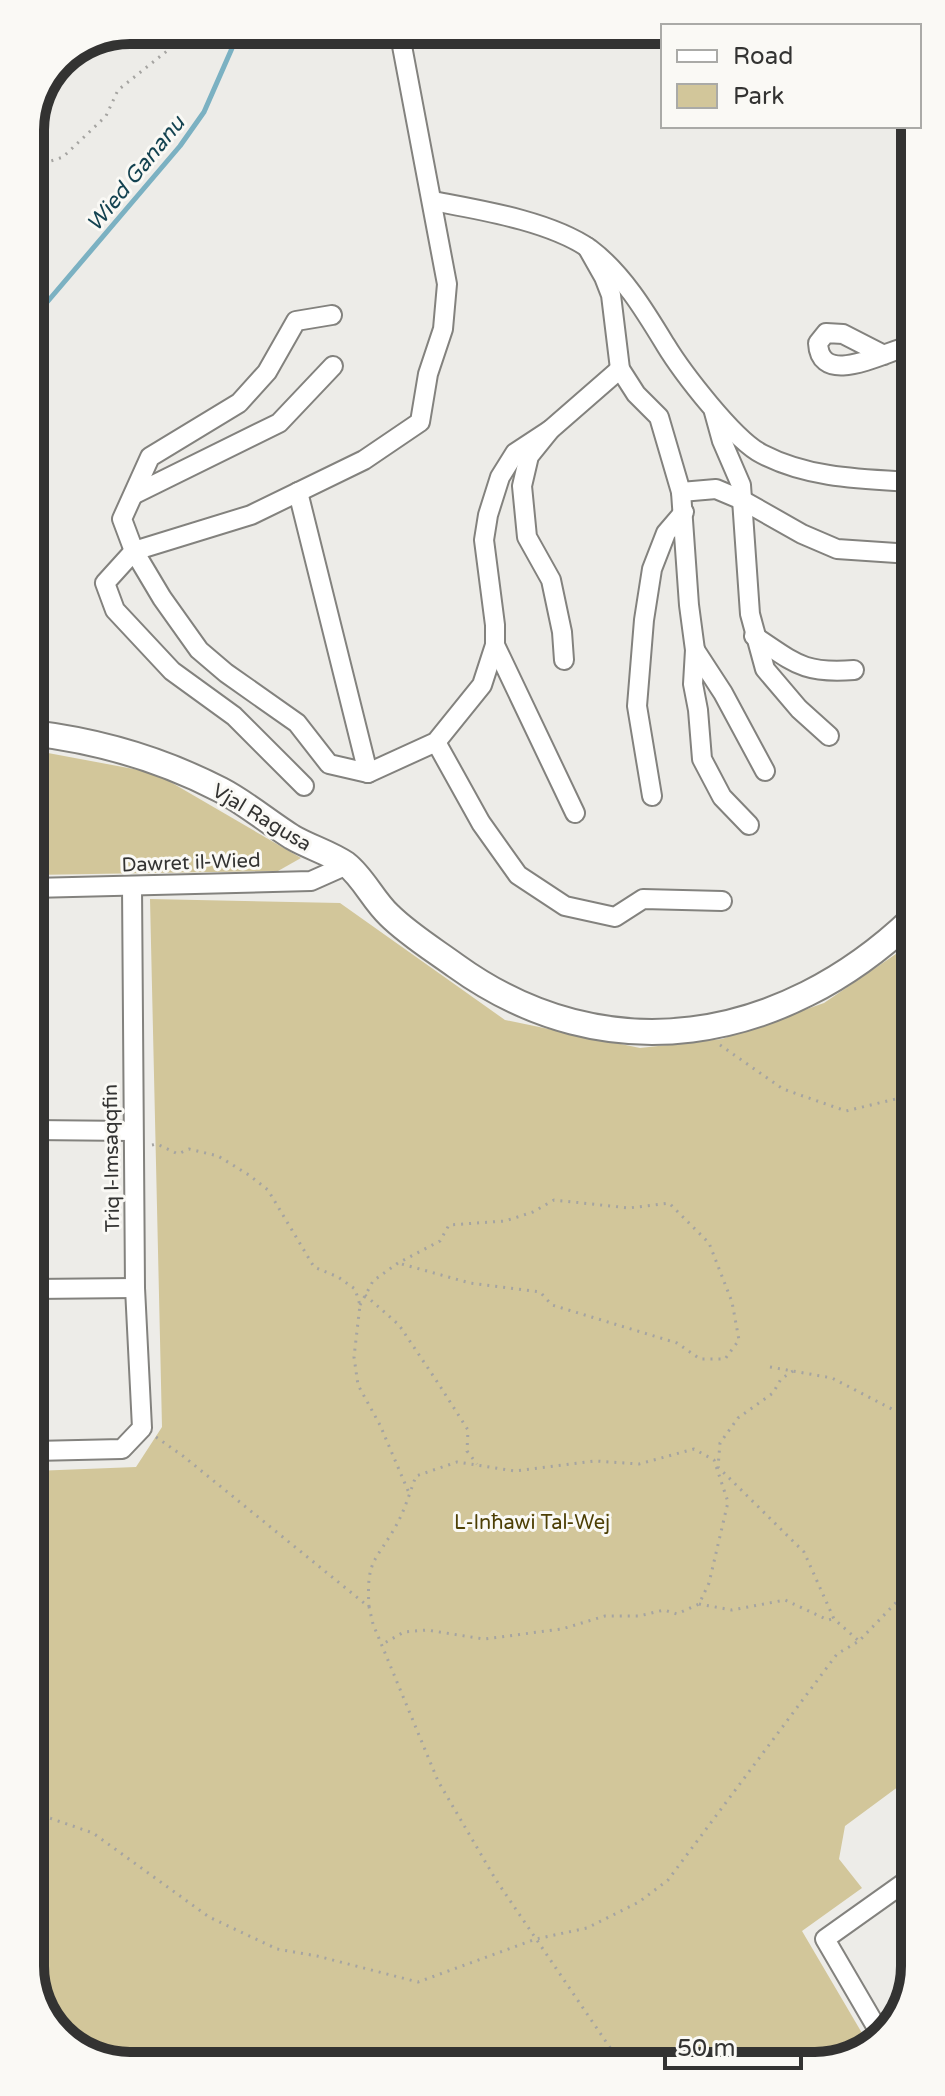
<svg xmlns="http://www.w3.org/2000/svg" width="945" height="2096" font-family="'Varela Round',sans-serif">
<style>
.green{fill:#d2c69a}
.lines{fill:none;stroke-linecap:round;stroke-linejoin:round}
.stream{stroke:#7bb1c2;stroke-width:5}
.minor-casing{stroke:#83827e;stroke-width:22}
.major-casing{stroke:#83827e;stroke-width:28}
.path{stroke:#a5a4a1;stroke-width:3;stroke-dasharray:2 6;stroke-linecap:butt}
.minor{stroke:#fff;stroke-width:18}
.major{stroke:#fff;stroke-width:24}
.labels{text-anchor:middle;stroke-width:6;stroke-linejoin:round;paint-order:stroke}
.street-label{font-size:20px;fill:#333332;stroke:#faf9f5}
.park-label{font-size:20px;fill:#4d3f05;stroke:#faf9f5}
.water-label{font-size:22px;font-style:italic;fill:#144351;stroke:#faf9f5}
.rim{fill:none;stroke:#333332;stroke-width:10}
</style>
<rect width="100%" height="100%" fill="#edece8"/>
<g class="green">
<path d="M 32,750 L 155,773 L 301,858 L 278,871 L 32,875 Z"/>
<path d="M 150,899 L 340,903 L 505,1020 L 640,1048 L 722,1039 L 824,1003 L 912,943 L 914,1775 L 845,1826 L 839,1859 L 862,1888 L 802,1931 L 869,2045 L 848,2061 L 123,2066 L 69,2045 L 35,1999 L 34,1471 L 136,1467 L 162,1427 Z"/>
</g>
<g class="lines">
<path class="stream" d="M 31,321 L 180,146 L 204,112 L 240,30"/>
<g class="minor-casing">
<g id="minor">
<path d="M 433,201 C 480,210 550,221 590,249 C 622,273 645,311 665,344 C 682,372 734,440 762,454 C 808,478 860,479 911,482"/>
<path d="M 587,247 L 604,277 L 611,295 L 620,369 L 636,394 L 659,417 L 681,492 L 689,605 L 695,650 L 693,684 L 698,710 L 702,759 L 722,797 L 749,825"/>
<path d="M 332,315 L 296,321 L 267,372 L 239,403 L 150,457 L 122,519 L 134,551 L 251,515 L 364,460 L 420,422 L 428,374 L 443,329 L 447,284 L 399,30"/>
<path d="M 884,355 L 843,334 L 826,333 L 818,343 C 820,389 886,351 910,346"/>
<path d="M 714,412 L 722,441 L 741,485 L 750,614 L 765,669 L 799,709 L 829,736"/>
<path d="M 550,430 L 515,453 L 500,477 L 488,515 L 484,540 L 495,625 L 495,645 L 575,813"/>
<path d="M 298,492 L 368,773"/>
<path d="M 681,492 L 716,489 L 742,500 L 802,534 L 837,549 L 911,554"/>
<path d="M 135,494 L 279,423 L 333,366"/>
<path d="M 754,636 C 795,663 803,674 854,670"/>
<path d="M 695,650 L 723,693 L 765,771"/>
<path d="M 564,660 L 562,632 L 551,580 L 527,537 L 522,486 L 529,456 L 550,430 L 620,369"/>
<path d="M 436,742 L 481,823 L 518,875 L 565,906 L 615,917 L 643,899 L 722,901"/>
<path d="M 304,786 L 234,716 L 172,671 L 115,610 L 105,583 L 134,551 L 162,598 L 199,650 L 226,673 L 297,723 L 329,764 L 368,773 L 436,742 L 482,685 L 495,645"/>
<path d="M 652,796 L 637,706 L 644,620 L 652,569 L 666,533 L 684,512"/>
<path d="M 32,888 L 311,881 L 347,865"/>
<path d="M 33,1130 L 132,1131"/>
<path d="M 33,1289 L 135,1288"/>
<path d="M 34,1451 L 122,1449 L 142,1428 L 135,1288 L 132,886"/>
<path d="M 881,2035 L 825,1939 L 915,1875"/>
</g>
</g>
<g class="major-casing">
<path id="major" d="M 32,733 C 99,741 161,759 221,790 C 246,803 268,822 292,837 C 309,847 330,853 346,864 C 363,877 373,900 389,915 C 408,934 434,950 456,966 C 606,1074 782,1043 912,919"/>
</g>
<g class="path">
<path d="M 30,171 L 36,166 L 63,157 L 106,116 L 118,90 L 182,39 L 189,30"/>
<path d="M 903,899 L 912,890"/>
<path d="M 720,1045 L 783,1089 L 846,1111 L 912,1095"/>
<path d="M 152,1145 L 157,1144 L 178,1154 L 189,1149 L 218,1156 L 249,1175 L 268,1190 L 314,1267 L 338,1277 L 355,1289 L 360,1305 L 354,1357 L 358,1385 L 380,1425 L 409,1493"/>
<path d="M 365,1295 L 399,1325 L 438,1383 L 468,1430 L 467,1451 L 477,1464"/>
<path d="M 360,1305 L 373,1281 L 398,1263 L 440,1241 L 449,1225 L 505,1221 L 533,1212 L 554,1200 L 629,1208 L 669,1203 L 709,1243 L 732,1302 L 739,1340 L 725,1359 L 700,1359 L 677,1343 L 552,1305 L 540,1292 L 470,1283 L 398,1263"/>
<path d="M 770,1367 L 832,1378 L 913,1420"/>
<path d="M 793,1371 L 781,1379 L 773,1393 L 738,1418 L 720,1443 L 718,1467 L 804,1552 L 834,1619 L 859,1641"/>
<path d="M 156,1437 L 183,1456 L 369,1607 L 373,1624 L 438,1781 L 496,1880 L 615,2055 L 615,2062"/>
<path d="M 699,1604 L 732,1610 L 785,1600 L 828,1620 L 833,1619"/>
<path d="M 369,1607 C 366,1558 376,1562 397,1524 C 405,1509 410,1492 416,1476 L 457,1462 L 515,1471 L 595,1461 L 639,1464 L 694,1449 L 714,1460 L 728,1502 L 709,1583 L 699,1604 L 677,1614 L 664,1610 L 639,1616 L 605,1616 L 562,1629 L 484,1639 L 427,1630 L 404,1632 L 381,1645"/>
<path d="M 35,1813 L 93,1833 L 209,1917 L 277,1949 L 317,1956 L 418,1982 L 536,1939 L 587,1928 L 639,1902 L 668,1880 L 837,1654 L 859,1641 L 914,1584"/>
</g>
<use href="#minor" class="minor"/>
<use href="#major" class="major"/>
</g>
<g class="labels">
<g class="street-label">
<text transform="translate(262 817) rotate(31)" y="7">Vjal Ragusa</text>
<text transform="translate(191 862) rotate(-2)" y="7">Dawret il-Wied</text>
<text transform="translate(111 1158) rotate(-91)" y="7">Triq l-Imsaqqfin</text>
</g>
<g class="park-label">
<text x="532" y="1529">L-Inħawi Tal-Wej</text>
</g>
<g class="water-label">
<text transform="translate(135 173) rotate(-51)" y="8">Wied Gananu</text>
</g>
</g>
<path d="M0 0H945V2096H0ZM130 44H815A86 86 0 0 1 901 130V1966A86 86 0 0 1 815 2052H130A86 86 0 0 1 44 1966V130A86 86 0 0 1 130 44Z" fill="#faf9f5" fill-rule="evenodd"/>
<path class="rim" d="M130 44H815A86 86 0 0 1 901 130V1966A86 86 0 0 1 815 2052H130A86 86 0 0 1 44 1966V130A86 86 0 0 1 130 44Z"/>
<rect x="661" y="24" width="260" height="104" fill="#faf9f5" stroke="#aaaaa7" stroke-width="2"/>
<rect x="677" y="50" width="40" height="12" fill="#ffffff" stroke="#aaaaa7" stroke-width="2"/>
<text x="733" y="64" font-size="24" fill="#333332">Road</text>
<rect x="677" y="84" width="40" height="24" fill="#d2c69a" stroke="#aaaaa7" stroke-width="2"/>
<text x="733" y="104" font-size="24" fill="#333332">Park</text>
<path d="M665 2056v12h136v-12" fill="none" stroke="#333332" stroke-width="4"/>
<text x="677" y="2056" font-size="24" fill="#333332" stroke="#faf9f5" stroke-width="6" paint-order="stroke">50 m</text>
</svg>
